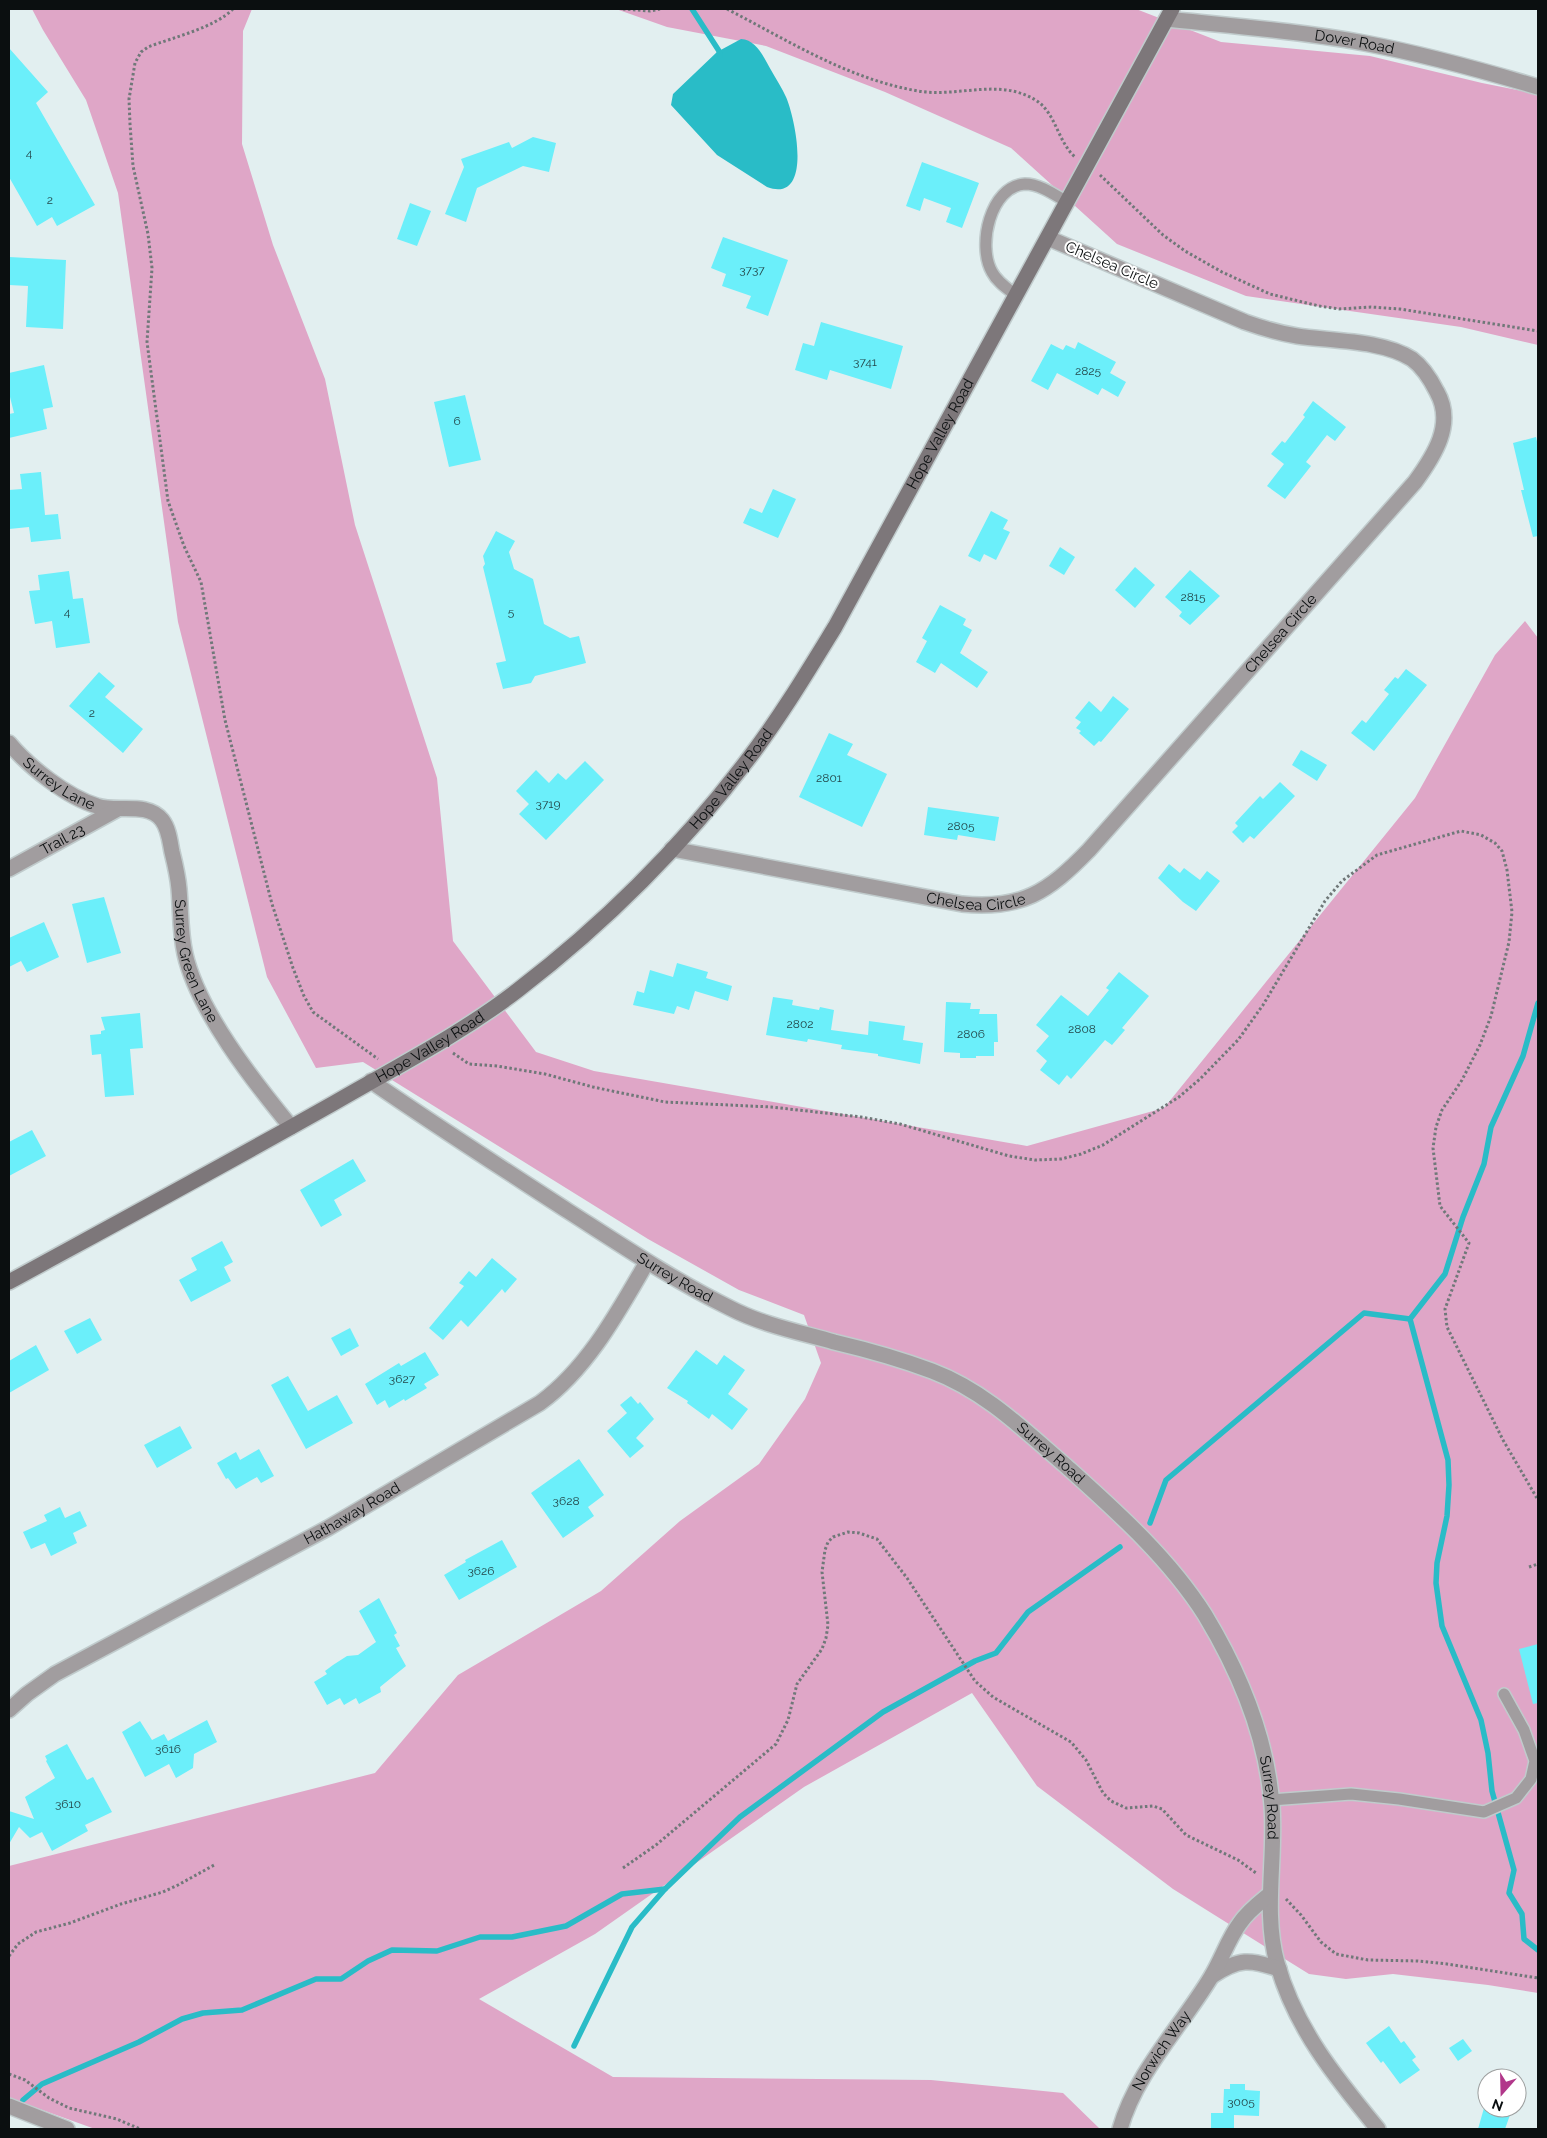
<svg xmlns="http://www.w3.org/2000/svg" width="1547" height="2138" font-family="Raleway,sans-serif">
<style>
.green{fill:#dfa6c7}
.water{fill:#29bcc7}
.lines{fill:none;stroke-linecap:round;stroke-linejoin:round}
.stream{stroke:#29bcc7;stroke-width:5.5}
.building{fill:#6beffa}
.lane-casing{stroke:#c0cbcc;stroke-width:14}
.street-casing{stroke:#c0cbcc;stroke-width:18}
.secondary-casing{stroke:#c0cbcc;stroke-width:18}
.path{stroke:#707879;stroke-width:3;stroke-dasharray:2.5 2.5;stroke-linecap:butt}
.lane{stroke:#a19d9f;stroke-width:11}
.street{stroke:#a19d9f;stroke-width:15}
.secondary{stroke:#7d777a;stroke-width:15}
.labels{text-anchor:middle;stroke-width:4;stroke-linejoin:round;paint-order:stroke}
.number-label{font-size:12px;fill:#23474a}
.street-label{font-size:15px;fill:#0b0f10;stroke:#fff}
</style>
<rect width="100%" height="100%" fill="#e2eff0"/>
<g class="green">
<path d="M 32,9 L 252,9 L 243,31 L 242,144 L 273,245 L 325,379 L 355,525 L 437,778 L 453,941 L 536,1052 L 594,1071 L 1027,1146 L 1164,1108 L 1415,798 L 1495,655 L 1525,621 L 1538,638 L 1538,1993 L 1488,1985 L 1393,1974 L 1346,1979 L 1309,1974 L 1173,1889 L 1037,1786 L 972,1693 L 804,1787 L 595,1934 L 479,1999 L 613,2077 L 931,2080 L 1063,2093 L 1100,2129 L 95,2129 L 9,2098 L 9,1866 L 375,1773 L 458,1675 L 601,1591 L 680,1521 L 759,1464 L 805,1399 L 821,1363 L 804,1315 L 739,1290 L 648,1239 L 363,1062 L 316,1068 L 267,977 L 178,622 L 118,193 L 86,100 L 43,30 Z"/>
<path d="M 616,9 L 1136,9 L 1221,42 L 1370,56 L 1482,83 L 1538,94 L 1538,345 L 1461,327 L 1246,296 L 1117,244 L 1011,148 L 885,92 L 766,46 L 667,27 Z"/>
</g>
<path class="water" d="M 741,39 C 757,40 764,58 771,70 C 776,79 782,88 786,97 C 795,117 814,204 767,187 L 717,155 L 671,105 L 673,94 L 717,52 Z"/>
<g class="lines">
<g class="stream">
<path d="M 692,9 L 719,51 L 720,56"/>
<path d="M 1410,1319 L 1448,1460 L 1449,1485 L 1447,1516 L 1437,1563 L 1436,1583 L 1442,1626 L 1481,1720 L 1488,1753 L 1492,1791 L 1514,1870 L 1509,1893 L 1522,1914 L 1524,1939 L 1538,1950"/>
<path d="M 1410,1319 L 1445,1274 L 1463,1217 L 1484,1164 L 1491,1127 L 1523,1056 L 1538,1003"/>
<path d="M 1150,1523 L 1166,1480 L 1364,1313 L 1410,1319"/>
<path d="M 574,2046 L 632,1927 L 665,1889 L 740,1817 L 883,1712 L 975,1661 L 996,1653 L 1028,1612 L 1120,1547"/>
<path d="M 23,2100 L 42,2084 L 139,2042 L 182,2019 L 203,2013 L 242,2010 L 316,1979 L 341,1979 L 368,1961 L 392,1950 L 437,1951 L 480,1937 L 512,1937 L 566,1926 L 622,1894 L 665,1889"/>
</g>
</g>
<g class="building">
<path d="M 9,48 L 48,92 L 36,103 L 95,205 L 57,226 L 52,217 L 37,226 L 9,177 Z"/>
<path d="M 533,137 L 556,143 L 549,172 L 523,166 L 477,188 L 466,222 L 445,214 L 464,167 L 461,159 L 509,142 L 512,148 Z"/>
<path d="M 922,162 L 979,183 L 962,228 L 946,222 L 951,208 L 924,198 L 920,211 L 906,206 Z"/>
<path d="M 410,203 L 431,211 L 417,246 L 397,239 Z"/>
<path d="M 723,237 L 788,260 L 768,316 L 746,308 L 751,296 L 722,286 L 726,274 L 711,268 Z"/>
<path d="M 9,257 L 66,260 L 63,329 L 26,327 L 28,286 L 9,285 Z"/>
<path d="M 821,322 L 903,346 L 891,389 L 830,370 L 827,380 L 795,370 L 803,343 L 814,346 Z"/>
<path d="M 1078,342 L 1116,362 L 1110,373 L 1126,382 L 1118,397 L 1102,388 L 1098,395 L 1057,373 L 1048,390 L 1031,381 L 1051,344 L 1063,350 L 1066,345 L 1075,349 Z"/>
<path d="M 44,365 L 53,407 L 43,409 L 47,429 L 9,438 L 9,414 L 14,413 L 9,393 L 9,373 Z"/>
<path d="M 465,395 L 481,460 L 449,467 L 434,402 Z"/>
<path d="M 1313,401 L 1346,427 L 1335,441 L 1327,435 L 1306,462 L 1311,466 L 1285,499 L 1267,486 L 1284,464 L 1271,454 L 1282,441 L 1285,443 L 1305,417 L 1303,415 Z"/>
<path d="M 1536,437 L 1538,446 L 1538,536 L 1533,537 L 1521,490 L 1524,490 L 1513,443 Z"/>
<path d="M 41,472 L 45,515 L 58,514 L 61,539 L 31,542 L 29,527 L 9,529 L 9,490 L 22,489 L 20,474 Z"/>
<path d="M 773,489 L 796,499 L 778,538 L 743,523 L 750,508 L 762,513 Z"/>
<path d="M 991,511 L 1008,520 L 1003,529 L 1010,532 L 996,560 L 984,554 L 980,562 L 968,556 Z"/>
<path d="M 496,531 L 515,541 L 509,552 L 514,569 L 533,579 L 544,624 L 570,638 L 579,636 L 586,663 L 535,676 L 531,683 L 503,689 L 496,663 L 506,661 L 483,567 L 485,564 L 483,556 Z"/>
<path d="M 1060,547 L 1075,557 L 1064,575 L 1049,566 Z"/>
<path d="M 1135,567 L 1155,585 L 1135,608 L 1115,590 Z"/>
<path d="M 1190,570 L 1220,596 L 1190,625 L 1179,616 L 1182,612 L 1165,597 Z"/>
<path d="M 69,571 L 73,599 L 83,598 L 90,643 L 56,648 L 52,621 L 35,624 L 29,591 L 40,590 L 38,575 Z"/>
<path d="M 940,605 L 966,619 L 963,625 L 972,630 L 960,653 L 988,672 L 977,688 L 941,663 L 935,673 L 916,662 L 927,641 L 922,638 Z"/>
<path d="M 1406,669 L 1427,685 L 1374,751 L 1351,733 L 1362,720 L 1366,723 L 1389,694 L 1384,690 L 1395,677 L 1398,679 Z"/>
<path d="M 99,672 L 115,686 L 105,697 L 143,729 L 123,753 L 69,706 Z"/>
<path d="M 1113,696 L 1129,709 L 1101,742 L 1099,741 L 1094,746 L 1079,733 L 1081,731 L 1076,728 L 1081,722 L 1075,718 L 1089,701 L 1101,712 Z"/>
<path d="M 829,733 L 853,744 L 847,755 L 887,774 L 862,827 L 799,797 Z"/>
<path d="M 1301,750 L 1327,765 L 1317,781 L 1292,765 Z"/>
<path d="M 585,761 L 604,780 L 546,840 L 519,814 L 529,804 L 516,791 L 536,770 L 549,783 L 558,773 L 566,780 Z"/>
<path d="M 1280,782 L 1295,796 L 1254,839 L 1250,836 L 1243,843 L 1232,832 L 1238,826 L 1235,823 L 1260,796 L 1263,799 Z"/>
<path d="M 928,807 L 999,817 L 995,841 L 958,835 L 957,840 L 924,835 Z"/>
<path d="M 1169,864 L 1180,873 L 1184,868 L 1200,880 L 1207,871 L 1220,881 L 1196,911 L 1183,902 L 1158,878 Z"/>
<path d="M 104,897 L 121,953 L 87,963 L 72,904 Z"/>
<path d="M 44,922 L 59,957 L 27,972 L 21,961 L 9,967 L 9,938 Z"/>
<path d="M 677,963 L 708,972 L 706,978 L 732,986 L 728,1001 L 695,991 L 689,1010 L 677,1006 L 674,1014 L 633,1005 L 637,991 L 644,993 L 650,970 L 673,977 Z"/>
<path d="M 1119,972 L 1149,996 L 1122,1028 L 1125,1030 L 1112,1045 L 1105,1040 L 1071,1079 L 1067,1075 L 1059,1085 L 1040,1070 L 1047,1061 L 1036,1051 L 1049,1036 L 1036,1025 L 1061,995 L 1088,1016 L 1109,990 L 1106,988 Z"/>
<path d="M 773,997 L 793,1000 L 792,1005 L 819,1010 L 820,1007 L 834,1010 L 831,1030 L 868,1035 L 869,1021 L 905,1026 L 903,1040 L 923,1043 L 920,1064 L 878,1056 L 878,1054 L 841,1049 L 842,1045 L 808,1039 L 807,1042 L 766,1035 Z"/>
<path d="M 946,1002 L 971,1003 L 970,1009 L 980,1009 L 979,1014 L 997,1014 L 998,1042 L 994,1042 L 994,1056 L 976,1056 L 976,1058 L 960,1058 L 960,1053 L 944,1052 Z"/>
<path d="M 140,1013 L 143,1048 L 130,1049 L 134,1095 L 105,1097 L 101,1054 L 92,1055 L 90,1035 L 101,1034 L 101,1031 L 105,1030 L 101,1017 Z"/>
<path d="M 32,1130 L 46,1156 L 9,1176 L 9,1142 Z"/>
<path d="M 353,1159 L 366,1181 L 334,1200 L 342,1215 L 321,1227 L 300,1190 Z"/>
<path d="M 222,1241 L 233,1262 L 224,1267 L 231,1281 L 191,1302 L 179,1280 L 197,1270 L 191,1258 Z"/>
<path d="M 492,1258 L 517,1279 L 505,1293 L 502,1289 L 468,1327 L 461,1320 L 443,1340 L 429,1328 L 464,1286 L 459,1283 L 469,1271 L 476,1277 Z"/>
<path d="M 90,1318 L 102,1340 L 77,1354 L 64,1331 Z"/>
<path d="M 350,1328 L 359,1346 L 341,1356 L 331,1338 Z"/>
<path d="M 36,1345 L 49,1370 L 9,1393 L 9,1361 Z"/>
<path d="M 696,1350 L 717,1365 L 724,1355 L 745,1370 L 728,1394 L 748,1409 L 732,1430 L 712,1414 L 709,1419 L 687,1403 L 688,1401 L 667,1388 Z"/>
<path d="M 425,1352 L 439,1375 L 424,1384 L 427,1388 L 405,1401 L 404,1399 L 389,1408 L 385,1400 L 377,1405 L 365,1384 L 399,1363 L 401,1366 Z"/>
<path d="M 288,1376 L 308,1411 L 337,1395 L 353,1423 L 306,1449 L 271,1385 Z"/>
<path d="M 631,1396 L 638,1404 L 640,1402 L 654,1419 L 636,1438 L 644,1446 L 630,1458 L 607,1431 L 627,1413 L 620,1405 Z"/>
<path d="M 180,1426 L 192,1448 L 157,1468 L 144,1445 Z"/>
<path d="M 259,1449 L 274,1476 L 261,1483 L 257,1477 L 236,1489 L 228,1478 L 226,1479 L 217,1463 L 236,1452 L 240,1460 Z"/>
<path d="M 579,1459 L 604,1495 L 588,1507 L 594,1516 L 563,1538 L 531,1493 Z"/>
<path d="M 60,1507 L 65,1518 L 80,1511 L 87,1526 L 73,1533 L 77,1543 L 51,1556 L 45,1543 L 31,1549 L 23,1532 L 47,1521 L 44,1515 Z"/>
<path d="M 502,1540 L 517,1567 L 459,1600 L 444,1575 L 466,1562 L 465,1560 Z"/>
<path d="M 379,1598 L 397,1633 L 394,1635 L 400,1646 L 396,1648 L 406,1666 L 380,1687 L 381,1692 L 359,1704 L 356,1698 L 344,1705 L 340,1698 L 327,1705 L 314,1682 L 327,1674 L 325,1671 L 333,1665 L 347,1656 L 358,1655 L 376,1642 L 359,1611 Z"/>
<path d="M 1538,1644 L 1538,1703 L 1533,1704 L 1519,1649 Z"/>
<path d="M 207,1720 L 217,1742 L 194,1754 L 193,1768 L 176,1778 L 169,1764 L 145,1777 L 122,1732 L 140,1721 L 152,1740 L 164,1734 L 168,1741 Z"/>
<path d="M 67,1744 L 87,1780 L 93,1777 L 112,1812 L 85,1825 L 88,1831 L 52,1851 L 42,1832 L 30,1838 L 19,1827 L 9,1844 L 9,1811 L 34,1819 L 25,1797 L 55,1778 L 46,1761 L 47,1760 L 45,1756 Z"/>
<path d="M 1389,2026 L 1401,2043 L 1404,2041 L 1416,2057 L 1412,2060 L 1420,2070 L 1400,2084 L 1383,2061 L 1381,2063 L 1366,2043 Z"/>
<path d="M 1463,2039 L 1472,2051 L 1458,2061 L 1449,2048 Z"/>
<path d="M 1230,2084 L 1245,2084 L 1245,2090 L 1260,2091 L 1259,2116 L 1234,2115 L 1234,2129 L 1211,2129 L 1211,2113 L 1223,2113 L 1224,2089 L 1230,2089 Z"/>
<path d="M 1484,2108 L 1510,2115 L 1505,2129 L 1478,2129 Z"/>
</g>
<g class="lines">
<g class="lane-casing">
<g id="lane">
<path d="M 1017,296 C 1008,289 997,282 992,272 C 977,246 990,186 1025,184 C 1040,184 1055,195 1067,202"/>
<path d="M 1271,1800 L 1351,1794 L 1399,1799 L 1484,1812 L 1516,1798 L 1531,1779 L 1535,1761 L 1524,1730 L 1504,1694"/>
</g>
</g>
<g class="street-casing">
<g id="street">
<path id="s1" d="M 1167,19 C 1232,26 1299,31 1364,43 C 1423,54 1481,70 1538,87"/>
<path id="s2" d="M 9,743 C 29,767 67,797 97,806 C 117,813 147,801 162,820 C 169,829 170,842 172,852 C 175,864 178,877 179,889 C 181,911 180,932 185,954 C 198,1011 254,1082 291,1127"/>
<path id="s3" d="M 672,849 L 962,904 C 1022,910 1048,892 1089,850 L 1415,482 C 1434,456 1455,424 1437,392 C 1431,380 1423,367 1412,359 C 1383,340 1331,341 1297,336 C 1279,333 1262,328 1245,322 L 1048,238"/>
<path id="s4" d="M 9,869 L 116,810"/>
<path id="s5" d="M 371,1081 C 436,1126 502,1168 568,1211 C 621,1245 673,1280 730,1308 C 763,1325 799,1332 834,1342 C 868,1350 900,1359 932,1371 C 985,1391 1024,1430 1066,1466 C 1116,1511 1169,1558 1205,1615 C 1240,1673 1267,1739 1272,1806 C 1276,1859 1263,1911 1277,1963 C 1295,2028 1336,2078 1378,2129"/>
<path id="s6" d="M 9,1710 L 27,1694 L 55,1674 L 328,1528 L 540,1403 C 588,1368 618,1312 647,1262"/>
<path d="M 1212,1976 C 1239,1958 1250,1959 1279,1969"/>
<path d="M 9,2106 L 67,2129"/>
<path id="s7" d="M 1120,2129 C 1136,2072 1181,2027 1211,1977 C 1222,1959 1228,1939 1240,1923 C 1248,1911 1259,1903 1270,1894"/>
</g>
</g>
<g class="secondary-casing">
<g id="secondary">
<path id="s8" d="M 9,1282 C 117,1223 226,1164 334,1103 C 396,1067 461,1034 518,990 C 604,924 684,844 749,758 C 781,716 808,671 835,627 L 1172,9"/>
</g>
</g>
<g class="path">
<path d="M 233,9 C 214,28 174,37 148,47 L 141,52 L 135,63 L 129,99 L 130,124 L 133,166 L 148,234 L 152,268 L 147,342 L 168,501 L 184,546 L 201,582 L 225,720 L 272,904 L 293,968 L 304,996 L 313,1012 L 378,1059"/>
<path d="M 623,9 L 650,11 L 660,9"/>
<path d="M 727,9 C 789,41 848,79 918,91 C 958,98 1000,77 1037,101 C 1056,114 1058,142 1075,157"/>
<path d="M 1100,175 L 1163,235 L 1185,251 L 1222,272 L 1270,294 L 1319,306 L 1339,309 L 1371,307 L 1400,309 L 1538,331"/>
<path d="M 453,1053 L 469,1064 L 497,1066 L 545,1074 L 593,1087 L 665,1102 L 771,1107 L 861,1117 L 900,1124 L 1009,1156 L 1035,1160 L 1061,1159 L 1081,1154 L 1103,1145 L 1179,1097 L 1200,1079 L 1238,1040 L 1263,1005 L 1325,901 L 1342,881 L 1377,855 L 1461,831 L 1481,835 L 1495,843 L 1502,851 L 1507,870 L 1512,912 L 1509,942 L 1491,1016 L 1480,1045 L 1462,1080 L 1442,1110 L 1436,1127 L 1433,1148 L 1440,1206 L 1469,1243 L 1445,1309 L 1447,1327 L 1503,1440 L 1538,1500"/>
<path d="M 1529,1567 L 1538,1564"/>
<path d="M 623,1868 L 656,1845 L 776,1744 L 788,1720 L 797,1684 L 822,1649 L 826,1638 L 828,1625 L 822,1572 L 825,1550 L 828,1542 L 833,1537 L 848,1532 L 859,1533 L 877,1539 L 907,1578 L 975,1681 L 993,1697 L 1071,1742 L 1086,1760 L 1103,1793 L 1111,1801 L 1126,1808 L 1153,1806 L 1162,1809 L 1186,1835 L 1238,1860 L 1256,1873"/>
<path d="M 1286,1899 L 1301,1915 L 1321,1942 L 1336,1954 L 1368,1960 L 1418,1961 L 1447,1964 L 1538,1978"/>
<path d="M 9,1956 L 18,1944 L 36,1932 L 70,1923 L 121,1904 L 163,1892 L 178,1885 L 216,1864"/>
<path d="M 9,2074 L 25,2080 L 49,2098 L 69,2108 L 117,2119 L 140,2129"/>
</g>
<use href="#lane" class="lane"/>
<use href="#street" class="street"/>
<use href="#secondary" class="secondary"/>
</g>
<g class="labels">
<g class="number-label">
<text x="29" y="157">4</text>
<text x="50" y="204">2</text>
<text x="752" y="274">3737</text>
<text x="865" y="366">3741</text>
<text x="1088" y="375">2825</text>
<text x="457" y="425">6</text>
<text x="1193" y="601">2815</text>
<text x="67" y="616">4</text>
<text x="511" y="616">5</text>
<text x="92" y="717">2</text>
<text x="829" y="782">2801</text>
<text x="548" y="808">3719</text>
<text x="961" y="830">2805</text>
<text x="800" y="1028">2802</text>
<text x="1082" y="1033">2808</text>
<text x="971" y="1038">2806</text>
<text x="402" y="1383">3627</text>
<text x="566" y="1505">3628</text>
<text x="481" y="1575">3626</text>
<text x="168" y="1753">3616</text>
<text x="68" y="1808">3610</text>
<text x="1241" y="2106">3005</text>
</g>
<g class="street-label">
<text dy="5" stroke="none"><textPath href="#s1" startOffset="189">Dover Road</textPath></text>
<text transform="translate(1112 265) rotate(23)" y="5">Chelsea Circle</text>
<text dy="5" stroke="none"><textPath href="#s8" startOffset="1292">Hope Valley Road</textPath></text>
<text dy="5" stroke="none"><textPath href="#s3" startOffset="729">Chelsea Circle</textPath></text>
<text dy="5" stroke="none"><textPath href="#s8" startOffset="888">Hope Valley Road</textPath></text>
<text dy="5" stroke="none"><textPath href="#s2" startOffset="65">Surrey Lane</textPath></text>
<text dy="5" stroke="none"><textPath href="#s4" startOffset="61">Trail 23</textPath></text>
<text dy="5" stroke="none"><textPath href="#s3" startOffset="309">Chelsea Circle</textPath></text>
<text dy="5" stroke="none"><textPath href="#s2" startOffset="324">Surrey Green Lane</textPath></text>
<text dy="5" stroke="none"><textPath href="#s8" startOffset="482">Hope Valley Road</textPath></text>
<text dy="5" stroke="none"><textPath href="#s5" startOffset="362">Surrey Road</textPath></text>
<text dy="5" stroke="none"><textPath href="#s5" startOffset="782">Surrey Road</textPath></text>
<text dy="5" stroke="none"><textPath href="#s6" startOffset="396">Hathaway Road</textPath></text>
<text dy="5" stroke="none"><textPath href="#s5" startOffset="1202">Surrey Road</textPath></text>
<text dy="5" stroke="none"><textPath href="#s7" startOffset="89">Norwich Way</textPath></text>
</g>
</g>
<rect width="1547" height="2138" fill="none" stroke="#0b0f10" stroke-width="20"/>
<g transform="translate(1502 2093) rotate(200)"><circle r="24" fill="#ffffff" stroke="#9d9f9f"/>
<path d="M0-4L9 19L0 12L-9 19Z" fill="#b1378a"/>
<text y="-8" font-size="14" font-weight="bold" text-anchor="middle" fill="#0b0f10">N</text>
</g>
</svg>
